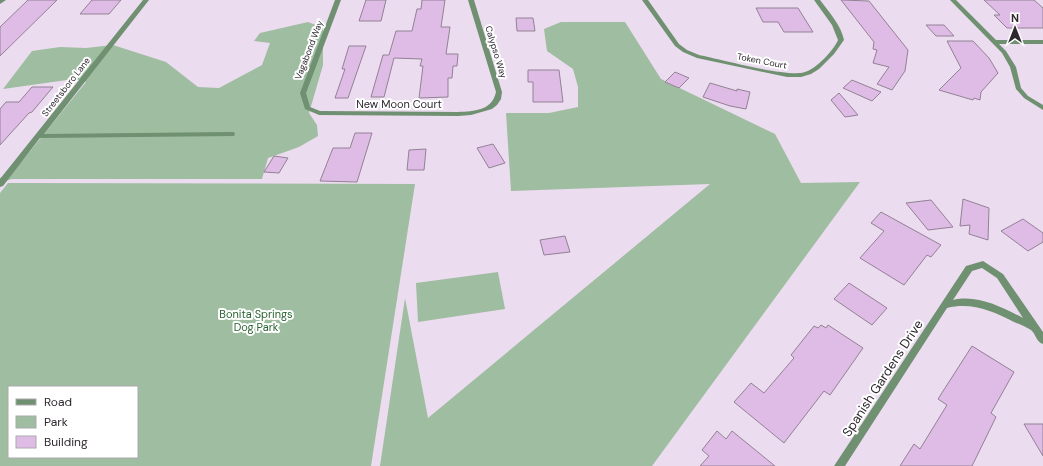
<svg xmlns="http://www.w3.org/2000/svg" width="1043" height="466" font-family="'DM Sans',sans-serif">
<style>
.green{fill:#9fbda1;fill-rule:evenodd}
.building{fill:#dfbce6;stroke:#928294}
.lines{fill:none;stroke-linecap:round;stroke-linejoin:round}
.street{fill:#709072;fill-rule:evenodd}
.labels{text-anchor:middle;stroke-width:4;stroke-linejoin:round;paint-order:stroke}
.far-street-label{font-size:9px;fill:#2e282f;stroke:#fff}
.street-label{font-size:11px;fill:#2e282f;stroke:#fff}
.park-label{font-size:11px;fill:#296231;stroke:#fff}
.near-street-label{font-size:13px;fill:#2e282f;stroke:#fff}
</style>
<rect width="100%" height="100%" fill="#ecdcef"/>
<g class="green">
<path d="M 308,22 L 323,28 L 323,65 L 309,113 L 317,125 L 318,136 L 299,147 L 268,158 L 262,179 L 12,179 L 5,181 L 0,186 L 0,178 L 7,175 L 23,160 L 86,82 L 74,79 L 3,89 L 32,51 L 60,47 L 86,48 L 113,45 L 166,62 L 198,87 L 219,88 L 262,65 L 270,43 L 254,41 L 260,33 Z"/>
<path d="M 561,22 L 625,22 L 661,79 L 775,134 L 801,183 L 860,182 L 652,466 L 380,466 L 405,298 L 428,418 L 710,184 L 511,191 L 506,113 L 549,113 L 578,107 L 578,87 L 573,69 L 547,51 L 544,29 Z"/>
<path d="M 8,183 L 415,184 L 371,466 L 0,466 L 0,193 ZM 9,387 L 137,387 L 137,457 L 9,457 Z"/>
<path d="M 498,272 L 505,309 L 418,322 L 416,283 Z"/>
</g>
<g class="building">
<path d="M 28,0 L 57,0 L 0,56 L 0,27 Z"/>
<path d="M 92,0 L 121,0 L 109,14 L 80,14 Z"/>
<path d="M 366,0 L 386,0 L 381,21 L 359,21 Z"/>
<path d="M 422,0 L 445,0 L 441,27 L 450,27 L 446,54 L 458,54 L 457,66 L 453,66 L 452,78 L 448,78 L 448,97 L 419,98 L 423,66 L 420,66 L 422,59 L 394,58 L 384,97 L 371,97 L 383,55 L 389,55 L 396,31 L 412,31 L 417,9 L 421,9 Z"/>
<path d="M 841,0 L 869,1 L 908,50 L 905,71 L 892,90 L 877,84 L 889,67 L 873,63 L 877,50 L 873,49 L 874,42 Z"/>
<path d="M 984,0 L 1034,0 L 1043,8 L 1043,28 L 1007,28 L 994,15 L 1000,15 Z"/>
<path d="M 756,8 L 798,8 L 813,32 L 784,32 L 778,22 L 763,22 Z"/>
<path d="M 516,18 L 533,18 L 535,31 L 517,31 Z"/>
<path d="M 926,25 L 944,25 L 954,36 L 936,36 Z"/>
<path d="M 947,41 L 973,41 L 989,58 L 998,73 L 981,92 L 980,100 L 974,98 L 973,100 L 939,90 L 961,68 Z"/>
<path d="M 349,46 L 366,46 L 348,98 L 335,98 L 345,69 L 342,69 Z"/>
<path d="M 528,70 L 559,70 L 563,102 L 533,102 L 533,82 L 528,82 Z"/>
<path d="M 675,72 L 689,78 L 679,88 L 665,82 Z"/>
<path d="M 852,80 L 881,92 L 872,101 L 843,88 Z"/>
<path d="M 710,83 L 737,91 L 737,89 L 750,92 L 746,109 L 730,106 L 703,97 Z"/>
<path d="M 32,87 L 53,87 L 32,112 L 29,113 L 0,145 L 0,109 L 6,102 L 19,102 Z"/>
<path d="M 839,93 L 858,115 L 845,117 L 831,100 Z"/>
<path d="M 355,133 L 372,133 L 357,182 L 320,181 L 333,148 L 350,148 Z"/>
<path d="M 493,144 L 505,163 L 489,168 L 477,148 Z"/>
<path d="M 426,149 L 424,170 L 407,170 L 409,150 Z"/>
<path d="M 274,156 L 288,158 L 279,173 L 264,172 Z"/>
<path d="M 963,199 L 989,208 L 988,240 L 969,234 L 970,225 L 960,226 Z"/>
<path d="M 931,200 L 953,227 L 928,230 L 906,203 Z"/>
<path d="M 881,212 L 941,245 L 931,257 L 927,255 L 904,285 L 860,258 L 884,231 L 871,223 Z"/>
<path d="M 1023,219 L 1043,233 L 1043,242 L 1028,251 L 1001,231 Z"/>
<path d="M 565,236 L 570,252 L 544,255 L 540,240 Z"/>
<path d="M 849,283 L 887,308 L 872,325 L 834,299 Z"/>
<path d="M 821,325 L 826,328 L 828,325 L 863,348 L 830,395 L 824,391 L 784,443 L 734,402 L 751,383 L 764,393 L 794,358 L 791,355 L 814,326 L 818,328 Z"/>
<path d="M 972,346 L 1014,372 L 991,413 L 996,417 L 972,466 L 900,466 L 914,444 L 920,449 L 947,405 L 938,399 Z"/>
<path d="M 1024,424 L 1043,424 L 1043,456 Z"/>
<path d="M 717,431 L 726,439 L 732,431 L 775,466 L 700,466 L 709,456 L 702,450 Z"/>
</g>
<g class="lines">
<g class="street">
<path d="M 0,0 L 6,0 L 0,4 Z"/>
<path d="M 143,0 L 149,0 L 44,134 L 232,132 L 234,132 L 235,134 L 234,136 L 40,138 L 3,186 L 0,187 L 0,179 Z"/>
<path d="M 335,0 L 341,0 L 306,93 L 310,107 L 320,111 L 458,112 C 474,111 492,111 496,92 L 468,0 L 474,0 L 502,92 L 501,99 L 497,105 L 492,109 L 471,115 L 458,116 L 319,115 L 305,109 L 300,93 Z"/>
<path d="M 642,0 L 648,0 L 679,44 L 687,50 L 699,55 C 719,59 789,78 805,72 C 816,69 834,50 838,40 L 832,25 L 814,0 L 820,0 C 829,12 841,25 844,40 L 834,54 L 819,69 L 811,74 L 801,77 L 787,77 L 697,58 L 683,52 L 675,46 Z"/>
<path d="M 950,0 L 956,0 L 996,40 L 1043,40 L 1043,44 L 999,44 L 1006,51 L 1016,67 L 1021,88 L 1028,96 L 1043,105 L 1043,110 L 1024,98 L 1016,89 L 1010,67 L 1002,53 Z"/>
<path d="M 983,261 L 1003,274 L 1043,332 L 1043,344 C 1036,342 1036,334 1031,330 C 1026,327 1019,324 1014,322 C 992,311 972,302 947,308 L 845,466 L 834,466 L 966,266 ZM 982,268 L 997,278 L 1023,318 C 1002,307 977,294 953,300 L 972,271 Z"/>
</g>
</g>
<g class="labels">
<g class="far-street-label">
<text transform="translate(309 50) rotate(-69)" y="3">Vagabond Way</text>
<text transform="translate(496 52) rotate(73)" y="3">Calypso Way</text>
<text transform="translate(762 61) rotate(11)" y="3">Token Court</text>
<text transform="translate(66 87) rotate(-52)" y="3">Streetsboro Lane</text>
</g>
<g class="street-label">
<text x="399" y="108">New Moon Court</text>
</g>
<g class="park-label">
<text x="256" y="318">Bonita Springs<tspan x="256" dy="13">Dog Park</tspan></text>
</g>
<g class="near-street-label">
<text transform="translate(882 378) rotate(-57)" y="5">Spanish Gardens Drive</text>
</g>
</g>
<rect x="8" y="386" width="130" height="72" fill="#ffffff" stroke="#aba9ac"/>
<rect x="16" y="399" width="20" height="6" fill="#709072" stroke="#aba9ac"/>
<text x="44" y="406" font-size="12" fill="#2e282f">Road</text>
<rect x="16" y="416" width="20" height="12" fill="#9fbda1" stroke="#aba9ac"/>
<text x="44" y="426" font-size="12" fill="#2e282f">Park</text>
<rect x="16" y="436" width="20" height="12" fill="#dfbce6" stroke="#aba9ac"/>
<text x="44" y="446" font-size="12" fill="#2e282f">Building</text>
<g transform="translate(1015 28)" stroke="#ffffff" stroke-width="3" paint-order="stroke">
<path d="M0-3L7 15L0 10L-7 15Z" fill="#2e282f"/>
<text y="-6" font-size="11" font-weight="bold" text-anchor="middle" fill="#2e282f">N</text>
</g>
</svg>
